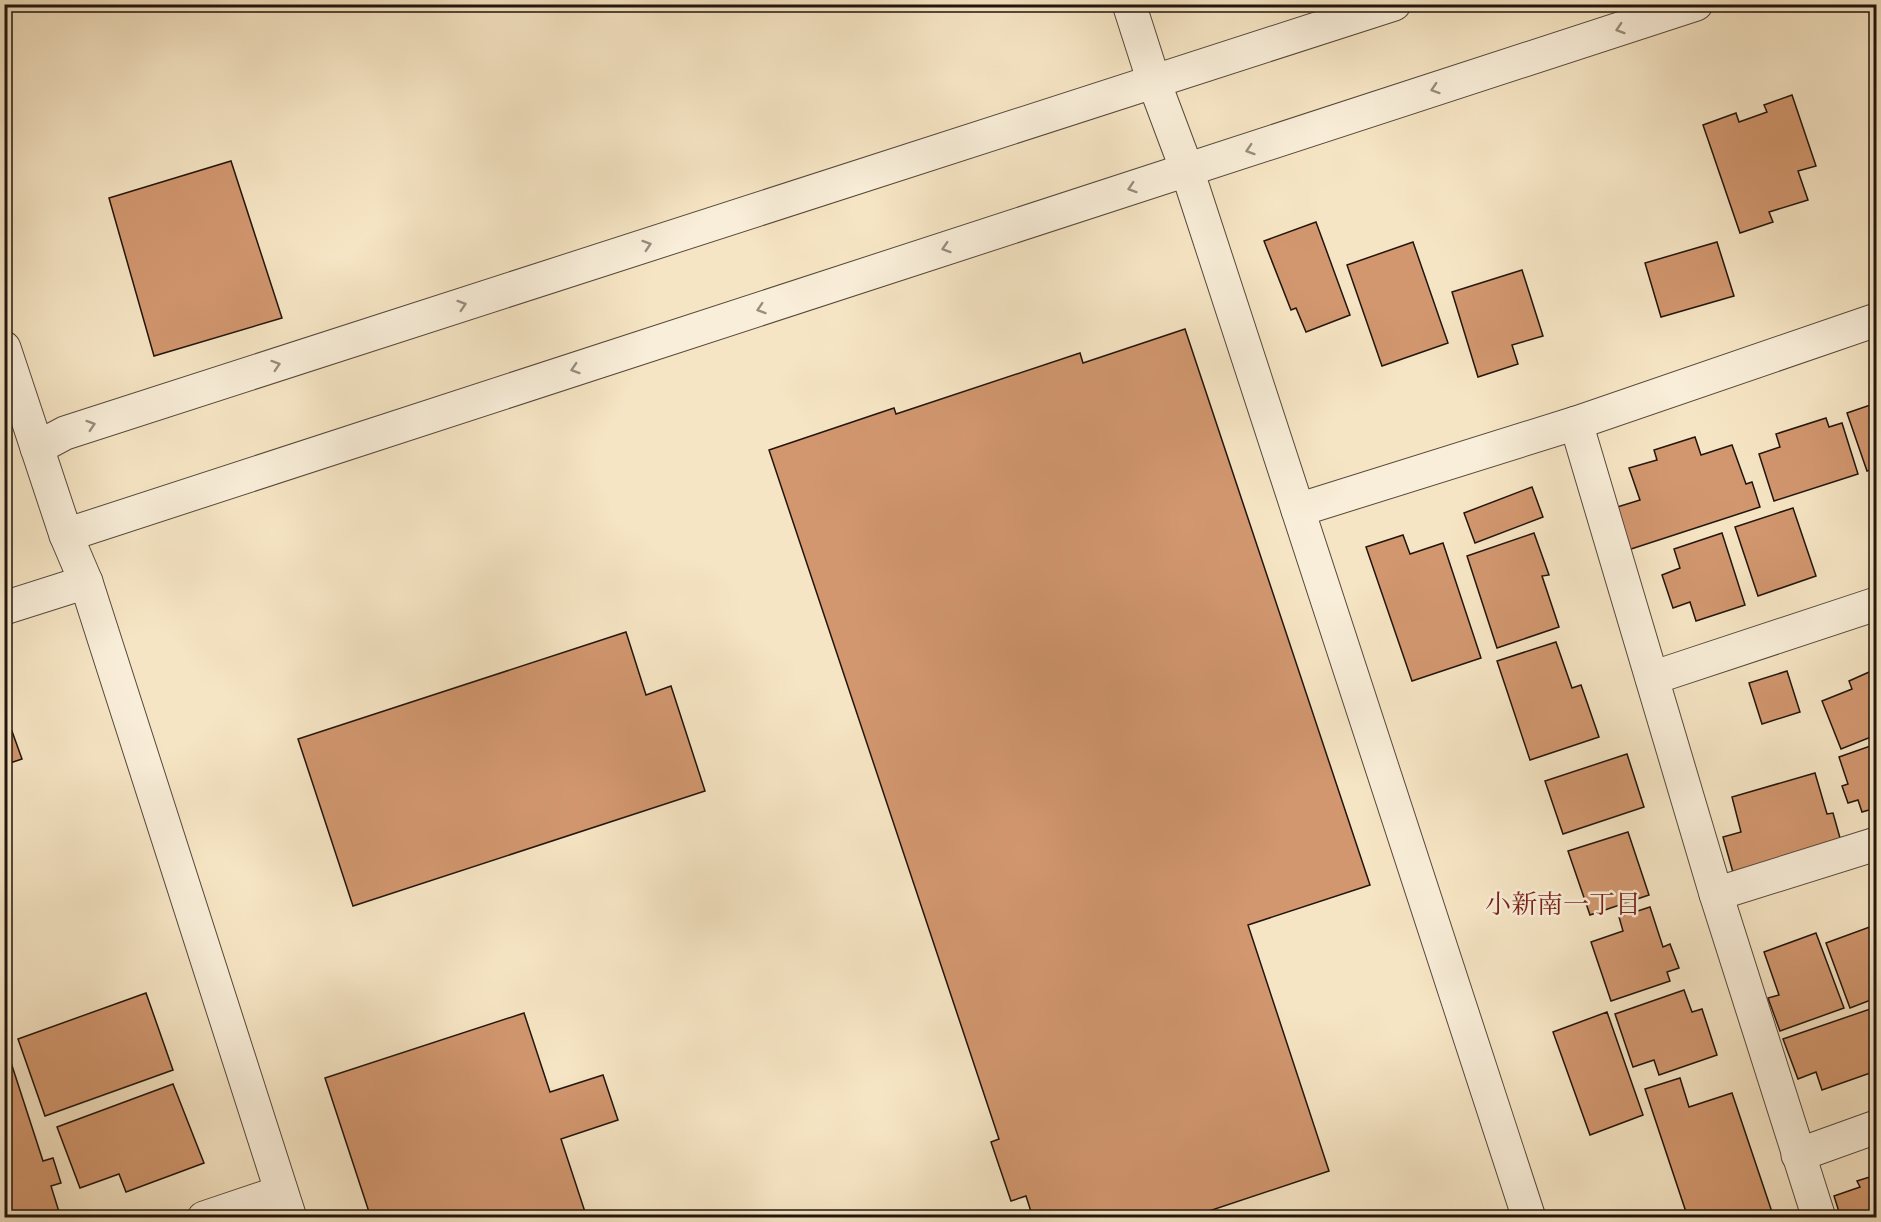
<svg xmlns="http://www.w3.org/2000/svg" width="1881" height="1222" font-family="'IM FELL English','Noto Serif JP',serif">
<style>
.building{fill:#d2976f;stroke:#21150d;stroke-width:1.5}
.lines{fill:none;stroke-linecap:round;stroke-linejoin:round}
.minor-casing{stroke:#56493b;stroke-width:35}
.tertiary-casing{stroke:#56493b;stroke-width:35}
.minor{stroke:#f9eed9;stroke-width:33}
.tertiary{stroke:#f9eed9;stroke-width:33}
.oneway{stroke:#988c7d}
.labels{text-anchor:middle;stroke-width:5;stroke-linejoin:round;paint-order:stroke}
.neighbourhood-label{font-size:26px;fill:#7a1f14;stroke:#f9eed9}
</style>
<rect width="100%" height="100%" fill="#f6e5c4"/>
<filter id="stains"><feTurbulence type="fractalNoise" baseFrequency=".00333" numOctaves="4"/><feColorMatrix values="0 0 0 0 .2 0 0 0 0 .09 0 0 0 0 .02 0 0 0 .5 -.17"/></filter>
<radialGradient id="worn" r=".72"><stop offset=".6" stop-color="#630" stop-opacity="0"/><stop offset="1" stop-color="#630" stop-opacity=".3"/></radialGradient>
<g class="building">
<path d="M 1792,95 L 1816,166 L 1798,171 L 1808,200 L 1769,212 L 1773,222 L 1740,233 L 1703,125 L 1736,113 L 1739,122 L 1767,112 L 1764,105 Z"/>
<path d="M 231,161 L 282,318 L 154,356 L 109,198 Z"/>
<path d="M 1316,222 L 1350,315 L 1306,332 L 1296,308 L 1291,310 L 1264,241 Z"/>
<path d="M 1413,242 L 1448,343 L 1382,366 L 1347,265 Z"/>
<path d="M 1717,242 L 1734,296 L 1661,317 L 1645,263 Z"/>
<path d="M 1522,270 L 1543,336 L 1512,345 L 1518,364 L 1478,377 L 1452,292 Z"/>
<path d="M 1185,329 L 1370,885 L 1248,925 L 1329,1171 L 1188,1218 L 1033,1218 L 1026,1196 L 1011,1201 L 991,1142 L 999,1139 L 769,450 L 894,408 L 896,414 L 1080,353 L 1083,363 Z"/>
<path d="M 1876,403 L 1876,468 L 1867,471 L 1847,413 Z"/>
<path d="M 1826,418 L 1829,427 L 1842,423 L 1858,474 L 1774,501 L 1759,454 L 1780,447 L 1776,434 Z"/>
<path d="M 1695,437 L 1701,455 L 1732,445 L 1746,484 L 1752,482 L 1760,507 L 1628,550 L 1614,508 L 1640,500 L 1629,468 L 1657,460 L 1654,450 Z"/>
<path d="M 1532,487 L 1543,517 L 1475,543 L 1464,513 Z"/>
<path d="M 1793,508 L 1816,576 L 1758,596 L 1735,527 Z"/>
<path d="M 1534,533 L 1549,575 L 1542,576 L 1559,627 L 1497,648 L 1467,556 Z"/>
<path d="M 1722,533 L 1745,605 L 1696,621 L 1690,602 L 1673,608 L 1662,575 L 1680,568 L 1674,549 Z"/>
<path d="M 1403,535 L 1410,554 L 1443,543 L 1481,658 L 1412,681 L 1366,547 Z"/>
<path d="M 626,632 L 646,695 L 671,686 L 705,791 L 353,906 L 298,739 Z"/>
<path d="M 1556,642 L 1572,688 L 1581,685 L 1599,737 L 1530,760 L 1497,661 Z"/>
<path d="M 1876,669 L 1876,735 L 1841,749 L 1822,701 L 1852,689 L 1849,681 Z"/>
<path d="M 1787,671 L 1800,712 L 1762,724 L 1749,683 Z"/>
<path d="M 4,709 L 22,759 L 4,765 Z"/>
<path d="M 1876,744 L 1876,808 L 1862,812 L 1858,800 L 1848,803 L 1842,786 L 1848,784 L 1839,757 Z"/>
<path d="M 1627,754 L 1644,807 L 1563,834 L 1545,781 Z"/>
<path d="M 1815,773 L 1827,814 L 1833,813 L 1842,845 L 1734,876 L 1723,837 L 1741,832 L 1732,797 Z"/>
<path d="M 1628,832 L 1649,895 L 1590,915 L 1568,851 Z"/>
<path d="M 1650,907 L 1663,947 L 1670,944 L 1679,968 L 1667,972 L 1670,981 L 1611,1001 L 1591,942 L 1623,931 L 1619,917 Z"/>
<path d="M 1875,925 L 1876,998 L 1850,1008 L 1826,943 Z"/>
<path d="M 1816,933 L 1844,1008 L 1780,1031 L 1768,998 L 1779,995 L 1764,952 Z"/>
<path d="M 1684,990 L 1692,1012 L 1702,1009 L 1717,1055 L 1659,1075 L 1654,1060 L 1633,1067 L 1615,1014 Z"/>
<path d="M 146,993 L 173,1070 L 45,1116 L 18,1039 Z"/>
<path d="M 1876,1007 L 1876,1071 L 1822,1090 L 1816,1072 L 1798,1079 L 1783,1039 Z"/>
<path d="M 1607,1012 L 1643,1115 L 1590,1135 L 1553,1032 Z"/>
<path d="M 524,1013 L 550,1092 L 603,1075 L 618,1120 L 561,1139 L 587,1218 L 371,1218 L 325,1078 Z"/>
<path d="M 4,1041 L 43,1161 L 53,1158 L 61,1183 L 51,1186 L 60,1215 L 54,1218 L 4,1218 Z"/>
<path d="M 1680,1078 L 1689,1107 L 1732,1093 L 1774,1218 L 1688,1218 L 1645,1089 Z"/>
<path d="M 173,1084 L 204,1163 L 126,1192 L 119,1174 L 80,1188 L 57,1127 Z"/>
<path d="M 1876,1175 L 1876,1218 L 1841,1218 L 1834,1196 L 1860,1187 L 1857,1181 Z"/>
</g>
<g class="lines">
<g class="minor-casing">
<g id="minor">
<path d="M 1187,170 L 1529,1218"/>
<path d="M 1576,423 L 1716,894 L 1819,1218"/>
<path d="M 1298,510 L 1576,423 L 1876,320"/>
<path d="M 4,608 L 86,582"/>
<path d="M 1652,678 L 1876,604"/>
<path d="M 1716,894 L 1876,844"/>
<path d="M 1798,1155 L 1876,1127"/>
<path d="M 204,1218 L 281,1192"/>
</g>
</g>
<g class="tertiary-casing">
<g id="tertiary">
<path d="M 1129,4 L 1154,82 L 1187,170"/>
<path d="M 4,348 L 66,535 L 86,582 L 290,1218"/>
<path d="M 37,448 L 65,433 L 1394,4"/>
<path d="M 66,535 L 1696,4"/>
</g>
</g>
<use href="#minor" class="minor"/>
<use href="#tertiary" class="tertiary"/>
</g>
<defs><path id="oneway-chevron" d="M-2-3.5L2.5 0L-2 3.5" fill="none" stroke-width="1.6" stroke-linecap="round" stroke-linejoin="round" transform="scale(1.5)"/></defs>
<g class="oneway">
<use href="#oneway-chevron" transform="translate(1620 29) rotate(162)"/>
<use href="#oneway-chevron" transform="translate(1435 89) rotate(162)"/>
<use href="#oneway-chevron" transform="translate(1250 150) rotate(162)"/>
<use href="#oneway-chevron" transform="translate(1132 188) rotate(162)"/>
<use href="#oneway-chevron" transform="translate(647 245) rotate(-18)"/>
<use href="#oneway-chevron" transform="translate(946 248) rotate(162)"/>
<use href="#oneway-chevron" transform="translate(462 305) rotate(-18)"/>
<use href="#oneway-chevron" transform="translate(761 309) rotate(162)"/>
<use href="#oneway-chevron" transform="translate(276 365) rotate(-18)"/>
<use href="#oneway-chevron" transform="translate(575 369) rotate(162)"/>
<use href="#oneway-chevron" transform="translate(91 425) rotate(-18)"/>
</g>
<g class="labels">
<g class="neighbourhood-label">
<text x="1563" y="913">小新南一丁目</text>
</g>
</g>
<rect width="1881" height="1222" fill="none" stroke="#f6e5c4" stroke-width="24"/>
<rect x="6" y="6" width="1869" height="1210" fill="none" stroke="#21150d" stroke-width="3"/>
<rect x="12" y="12" width="1857" height="1198" fill="none" stroke="#21150d" stroke-width="1.5"/>
<rect width="100%" height="100%" filter="url(#stains)"/>
<rect width="100%" height="100%" fill="url(#worn)"/>
</svg>
